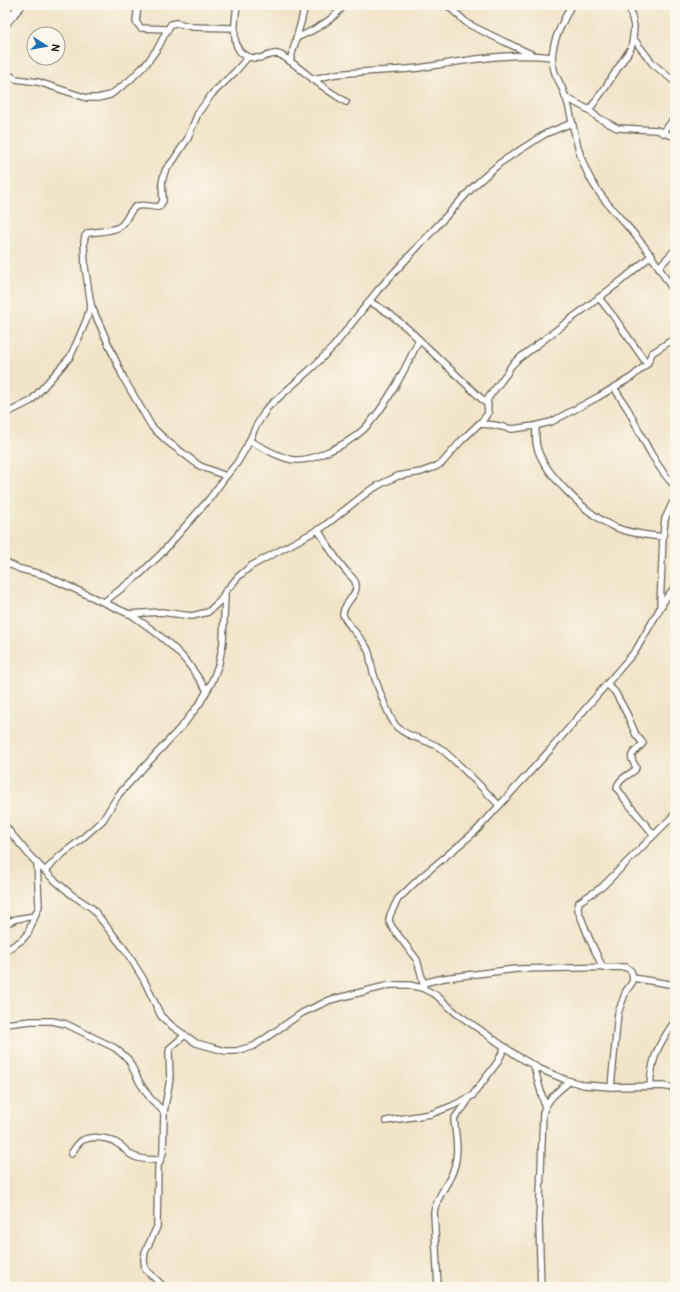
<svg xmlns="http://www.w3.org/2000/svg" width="680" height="1292" font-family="Pangolin,sans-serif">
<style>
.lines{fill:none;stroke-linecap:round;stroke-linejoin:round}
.minor-casing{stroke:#676258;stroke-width:8}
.secondary-casing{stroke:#676258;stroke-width:10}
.minor{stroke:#fff;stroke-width:5.5}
.secondary{stroke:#fff;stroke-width:8}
</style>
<rect width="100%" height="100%" fill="#fbf7ec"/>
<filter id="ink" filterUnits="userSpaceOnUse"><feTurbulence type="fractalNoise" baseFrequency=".025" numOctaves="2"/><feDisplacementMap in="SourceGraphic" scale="8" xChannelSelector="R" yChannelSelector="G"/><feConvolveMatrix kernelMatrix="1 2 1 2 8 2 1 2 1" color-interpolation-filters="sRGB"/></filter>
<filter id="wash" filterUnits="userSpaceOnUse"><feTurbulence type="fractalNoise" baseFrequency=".012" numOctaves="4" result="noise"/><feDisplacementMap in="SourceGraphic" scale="16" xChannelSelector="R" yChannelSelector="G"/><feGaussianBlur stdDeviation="0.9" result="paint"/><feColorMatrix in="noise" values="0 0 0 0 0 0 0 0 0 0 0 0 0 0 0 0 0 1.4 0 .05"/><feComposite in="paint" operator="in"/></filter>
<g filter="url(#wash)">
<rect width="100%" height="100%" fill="#f1e4c8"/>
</g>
<g filter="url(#ink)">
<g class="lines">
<g class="minor-casing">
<g id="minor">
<path d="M 138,5 L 136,22 L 141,28 L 168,29"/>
<path d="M 237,5 C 235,24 227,59 258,58 C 265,58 273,51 281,55 C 297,65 310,78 325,88 C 331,93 339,97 346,102"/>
<path d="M 447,5 L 468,24 L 507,43 L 531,54"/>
<path d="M 571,5 C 561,27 546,49 555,73 C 560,84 565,93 568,104 C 574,128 577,152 588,174 C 600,199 623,220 640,241 C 654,258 664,275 675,294"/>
<path d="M 296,38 C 313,31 333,21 344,5"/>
<path d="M 633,38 L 653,64 L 675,82"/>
<path d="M 290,61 L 301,22 L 305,5"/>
<path d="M 5,73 L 16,79 L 38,82 L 87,98 L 98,98 L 110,95 L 129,81 L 147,63 L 159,46 L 165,34 L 171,24 L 176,23 L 193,27 L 234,28"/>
<path d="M 313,79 C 321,78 329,75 337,74 C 364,71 392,71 419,68 C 464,61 506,52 552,57"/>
<path d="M 565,97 L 589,110 L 597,117 L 617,128 L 657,130 L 675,137"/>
<path d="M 589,110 L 605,88 L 631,48 L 633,38 L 634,26 L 629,5"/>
<path d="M 663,133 L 675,117"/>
<path d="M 659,267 L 675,250"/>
<path d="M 599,298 L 614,317 L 647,364"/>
<path d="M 369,301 L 390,314 L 408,329 L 488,405"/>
<path d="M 91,305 L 124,379 L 152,427 L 168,442 L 200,466 L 226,476"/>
<path d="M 614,387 C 619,396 624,403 629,411 C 641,435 656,468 675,486"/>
<path d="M 5,414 L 31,401 L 70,357 L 77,342 L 86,321 L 91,305 L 85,267 L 84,243 L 85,236 L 88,233 C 98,231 110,232 119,227 C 127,223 128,210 137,206 C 143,204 152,207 159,207 L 163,201 L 162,183 L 164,174 L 166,169 L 173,161 L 188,138 L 198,113 L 212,94 L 235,72 L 248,57"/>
<path d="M 479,424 L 494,425 L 512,429 L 534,426 L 551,422 L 598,397 L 632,377 L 647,364 L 652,353 L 669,342 L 675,339"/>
<path d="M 536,426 C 536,433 535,440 537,447 C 544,474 587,514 612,526 C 628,533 646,535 663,537"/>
<path d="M 250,441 C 264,448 279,458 294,460 C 307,461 319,456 329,451 C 341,446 353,439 363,430 C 386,408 405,369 419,340"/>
<path d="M 318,530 C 327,544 336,560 347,572 C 350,576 355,579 356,584 C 358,596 343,603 343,614 C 343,620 363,640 367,648 C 371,655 370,661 372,668 C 375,680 389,719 397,727 C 408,738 427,739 440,748 C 461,765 480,786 499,805"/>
<path d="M 5,562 L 20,569 L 44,575 L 129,614 L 161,612 L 192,616 L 208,612 L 220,601 L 225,592 L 239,576 L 251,566 L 323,527 L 369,491 L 381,484 L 398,476 L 421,472 L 435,467 L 442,463 L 461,441 L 483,420 L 488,413 L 487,401 L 489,397 L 507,373 L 511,366 L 517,360 L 621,281 L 652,255"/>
<path d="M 104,602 L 139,575 L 161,554 L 210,498 L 226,476 L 237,463 L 247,446 L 255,428 L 267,408 L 313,367 L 334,346 L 378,290 L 474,186 L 500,163 L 545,134 L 572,123"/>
<path d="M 660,607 L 663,537 L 665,519 L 672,504 L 675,500"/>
<path d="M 130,614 C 151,628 171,643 187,662 C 194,671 200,681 207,690"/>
<path d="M 607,684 L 615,692 L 627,714 L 636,735 L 643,743 C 635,754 626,752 636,767 L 635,770 C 629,775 618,779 617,788 L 626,801 L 654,835"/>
<path d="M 5,826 L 30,856 L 52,878 L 72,895 L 92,908 L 126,951 L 144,980 L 161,1016 L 172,1026 L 196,1043 L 225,1051 L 236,1051 L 254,1046 L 302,1013 L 330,1000 L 390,985 L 409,985 L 422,988 L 436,995 L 456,1013 L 519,1057 L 540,1069 L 566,1080 L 584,1085 L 611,1087 L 662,1086 L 675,1088"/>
<path d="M 45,871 L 60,856 L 78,842 L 103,820 L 119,794 L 183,725 L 200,703 L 212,682 L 219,663 L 223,642 L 225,595"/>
<path d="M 5,924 L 16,919 L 35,916"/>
<path d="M 5,951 L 22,940 L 28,933 L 39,906 L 37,863"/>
<path d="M 603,968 L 589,938 L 578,910 L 578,907 L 579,902 L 602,887 L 675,814"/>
<path d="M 633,978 L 675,985"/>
<path d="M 423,983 L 444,978 L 516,969 L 626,967 L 631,971 L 633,976 L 632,983 L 626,991 L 618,1013 L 611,1087"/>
<path d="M 424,988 L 421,974 L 417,960 L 392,927 L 389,921 L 390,915 L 398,899 L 421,877 L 476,831 L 550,750 L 636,650 L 666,598 L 675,587"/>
<path d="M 5,1024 L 31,1021 L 52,1021 L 66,1024 L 115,1048 L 128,1059 L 140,1083 L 150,1098 L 164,1112"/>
<path d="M 534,1066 L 545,1107"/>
<path d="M 650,1086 C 652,1056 658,1045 675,1021"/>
<path d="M 386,1121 L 431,1114 L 452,1106 L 472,1096 L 497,1063 L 505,1047"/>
<path d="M 71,1154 C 74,1150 78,1142 83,1140 C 93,1135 110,1138 118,1144 C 124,1147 127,1153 133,1156 C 141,1160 151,1160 160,1160"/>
<path d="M 164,1287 L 145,1269 L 144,1260 L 145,1252 L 157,1227 L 158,1166 L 163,1153 L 164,1112 L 170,1079 L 169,1052 L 170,1048 L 185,1035"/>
<path d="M 438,1287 L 434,1212 C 436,1200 444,1189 450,1178 C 460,1158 457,1141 454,1120 C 457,1111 467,1108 468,1098"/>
<path d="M 541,1287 L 539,1224 L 543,1113 C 547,1099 559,1090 570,1081"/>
</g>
</g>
<g class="secondary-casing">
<path id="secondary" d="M 5,24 L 21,5"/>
</g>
<use href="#minor" class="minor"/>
<use href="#secondary" class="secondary"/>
</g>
</g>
<rect width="680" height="1292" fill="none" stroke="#fbf7ec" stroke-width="20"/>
<g transform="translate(46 46) rotate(101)"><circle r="19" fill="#fbf7ec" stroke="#a29f99"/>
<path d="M0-3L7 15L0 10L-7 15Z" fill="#1f6fb2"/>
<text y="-6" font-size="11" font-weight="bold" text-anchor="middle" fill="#1c1c1c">N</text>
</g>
</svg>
